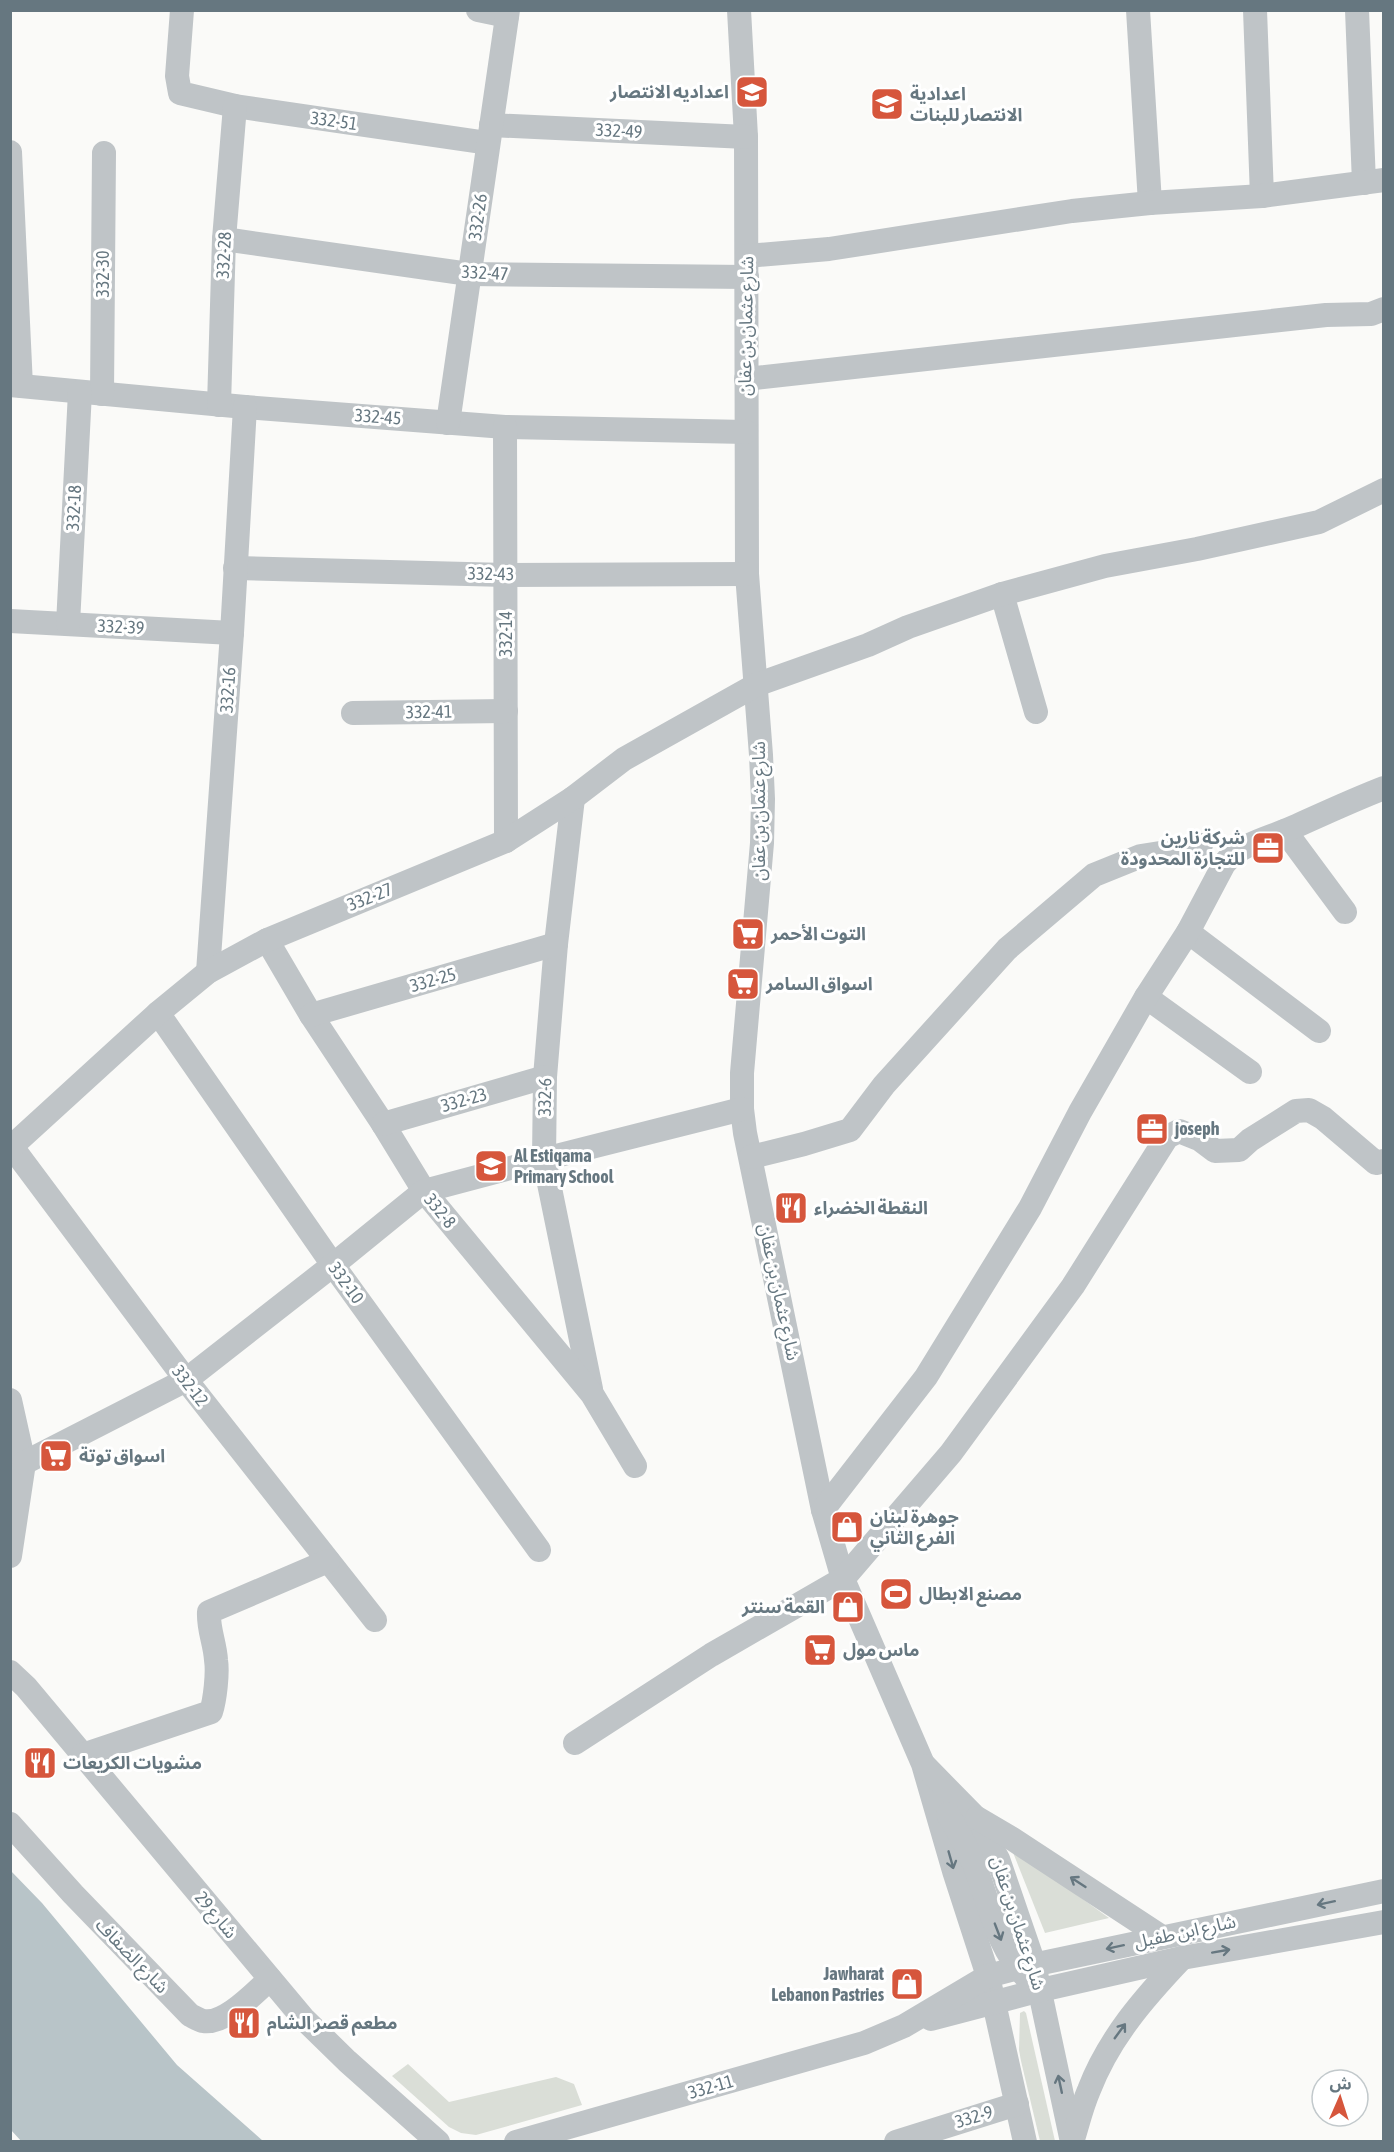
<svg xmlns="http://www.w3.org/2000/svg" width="1394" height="2152" font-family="'Asap Condensed','Noto Sans Arabic',sans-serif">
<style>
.green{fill:#daded7}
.water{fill:#b8c4c8}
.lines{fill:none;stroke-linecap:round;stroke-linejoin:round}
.minor{stroke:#bfc4c7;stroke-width:24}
.oneway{stroke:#667780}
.labels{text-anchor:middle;stroke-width:6;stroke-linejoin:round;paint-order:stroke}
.poi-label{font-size:18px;font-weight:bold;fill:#667780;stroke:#fff;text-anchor:start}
.street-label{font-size:18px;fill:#667780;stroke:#fff}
</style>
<rect width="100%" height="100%" fill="#fafaf8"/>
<g class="green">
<path d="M 1012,1850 L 1015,1850 L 1109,1918 L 1045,1933 Z"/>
<path d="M 1024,2011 L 1026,2013 L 1055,2141 L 1040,2141 L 1021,2061 L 1019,2050 L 1020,2013 Z"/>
<path d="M 408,2064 L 449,2102 L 556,2077 L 574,2084 L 582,2105 L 476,2135 L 461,2133 L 449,2127 L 392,2076 Z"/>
</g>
<path class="water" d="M 10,1870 L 42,1903 L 177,2065 L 263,2141 L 22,2142 L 11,2130 Z"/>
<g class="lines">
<g class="minor">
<path d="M 182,10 L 177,76 L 180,93 L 235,106 L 488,143"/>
<path d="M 478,10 L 507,16"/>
<path d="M 739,10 L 746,137 L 747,574 L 761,755 L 763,799 L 762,843 L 742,1073 L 742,1109 L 745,1133 L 823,1510 L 843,1579 L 923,1764 L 954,1871 L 988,1976 L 1025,2142"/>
<path d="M 1138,10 L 1150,203"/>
<path d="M 1255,10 L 1262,196"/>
<path d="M 1357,10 L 1364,183"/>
<path d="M 491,125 L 746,137"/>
<path d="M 10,152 L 21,386"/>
<path d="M 224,239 L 469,274 L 747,277"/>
<path d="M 747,256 L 829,249 L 1072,211 L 1150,203 L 1262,196 L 1384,180"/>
<path d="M 746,379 L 1326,315 L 1371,314 L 1384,309"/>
<path d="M 10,385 L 245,407 L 505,427 L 746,432"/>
<path d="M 102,394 L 104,153"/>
<path d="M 219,405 L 224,239 L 235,106"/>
<path d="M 448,423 L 508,10"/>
<path d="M 505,427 L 506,841"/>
<path d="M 235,568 L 506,575 L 747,574"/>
<path d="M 1002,594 L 1036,712"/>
<path d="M 10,621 L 232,633"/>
<path d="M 68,624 L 80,392"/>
<path d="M 353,713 L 506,711"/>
<path d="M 573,798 L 556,944 L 545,1077 L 544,1159 L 591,1389"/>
<path d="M 1285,831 L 1345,912"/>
<path d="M 1188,932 L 1319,1031"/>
<path d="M 267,940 L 311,1015 L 383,1124 L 424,1191 L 592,1394 L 635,1466"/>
<path d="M 208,972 L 232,633 L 245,407"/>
<path d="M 1146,997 L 1250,1072"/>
<path d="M 158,1013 L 333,1265 L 539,1550"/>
<path d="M 311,1015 L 556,944"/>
<path d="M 383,1124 L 545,1077"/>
<path d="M 12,1147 L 186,1380 L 375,1620"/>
<path d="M 10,1148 L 158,1013 L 208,972 L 267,940 L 506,841 L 573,798 L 624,759 L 756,685 L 868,645 L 908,627 L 1002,594 L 1105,566 L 1197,549 L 1319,522 L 1384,490"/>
<path d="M 751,1157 L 804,1144 L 850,1130 L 884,1085 L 1007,949 L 1094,875 L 1141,856 L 1185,849 L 1201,845"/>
<path d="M 10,1400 L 24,1463 L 10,1556"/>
<path d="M 24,1463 L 186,1380 L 333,1265 L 424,1191 L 544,1159 L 742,1109"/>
<path d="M 823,1510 L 926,1377 L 1030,1208 L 1080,1112 L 1146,997 L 1188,932 L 1224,864 C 1241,843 1270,838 1294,827 C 1323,814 1353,800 1384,788"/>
<path d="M 10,1672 L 26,1687 L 303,2018 L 347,2061 L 438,2142"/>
<path d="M 575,1743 L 711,1655 L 843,1579 L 951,1453 L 1073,1286 L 1167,1137 L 1179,1131 L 1199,1139 L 1215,1151 L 1239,1150 L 1250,1140 L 1296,1111 L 1309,1110 L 1323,1118 L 1376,1163 L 1384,1161"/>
<path d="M 83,1755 L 211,1712 C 215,1700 218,1673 216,1660 C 215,1643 208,1629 209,1612 L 328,1561"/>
<path d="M 925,1766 L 974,1816 L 998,1859 L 1034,1964 L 1072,2142"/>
<path d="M 948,1814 C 958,1832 969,1850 976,1869 C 990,1907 998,1949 1028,1979"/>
<path d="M 977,1818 L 1011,1838 L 1162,1937"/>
<path d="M 10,1824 L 73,1894 L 190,2015 C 194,2017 199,2020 203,2021 C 225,2025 254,1993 270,1979"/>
<path d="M 931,2019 L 1041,1990 L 1182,1958 L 1384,1922"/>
<path d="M 1073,2139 C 1078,2123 1082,2106 1089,2090 C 1109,2038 1144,1998 1182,1958"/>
<path d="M 516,2142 L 864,2043 L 904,2026 L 988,1976 L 1018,1968 L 1384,1891"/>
<path d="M 896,2142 L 1017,2104"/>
</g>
</g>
<defs><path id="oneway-shaft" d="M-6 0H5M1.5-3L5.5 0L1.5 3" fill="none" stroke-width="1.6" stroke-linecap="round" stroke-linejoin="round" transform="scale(1.5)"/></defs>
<g class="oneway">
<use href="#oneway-shaft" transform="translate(951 1860) rotate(74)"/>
<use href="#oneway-shaft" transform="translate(1078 1882) rotate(-147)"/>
<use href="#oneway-shaft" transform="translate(1326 1903) rotate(168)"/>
<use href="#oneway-shaft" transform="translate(998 1932) rotate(69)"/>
<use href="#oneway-shaft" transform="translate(1115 1947) rotate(168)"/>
<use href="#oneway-shaft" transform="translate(1221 1951) rotate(-10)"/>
<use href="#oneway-shaft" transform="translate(1120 2031) rotate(-54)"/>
<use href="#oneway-shaft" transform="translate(1060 2084) rotate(-102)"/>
</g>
<defs>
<g id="school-square" transform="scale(1.725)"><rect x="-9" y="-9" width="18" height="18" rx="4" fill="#d6563c" stroke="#fff"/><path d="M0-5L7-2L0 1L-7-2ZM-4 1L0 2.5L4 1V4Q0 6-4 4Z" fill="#fff"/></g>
<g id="office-square" transform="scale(1.725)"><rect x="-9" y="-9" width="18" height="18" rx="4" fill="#d6563c" stroke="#fff"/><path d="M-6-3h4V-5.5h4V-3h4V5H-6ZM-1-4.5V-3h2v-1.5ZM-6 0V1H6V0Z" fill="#fff"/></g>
<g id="supermarket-square" transform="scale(1.725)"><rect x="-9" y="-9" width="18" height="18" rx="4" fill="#d6563c" stroke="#fff"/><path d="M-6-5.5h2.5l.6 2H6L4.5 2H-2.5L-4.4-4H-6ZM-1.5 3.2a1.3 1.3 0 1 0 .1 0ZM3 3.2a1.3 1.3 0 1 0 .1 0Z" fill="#fff"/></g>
<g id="restaurant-square" transform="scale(1.725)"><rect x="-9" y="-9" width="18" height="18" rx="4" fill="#d6563c" stroke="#fff"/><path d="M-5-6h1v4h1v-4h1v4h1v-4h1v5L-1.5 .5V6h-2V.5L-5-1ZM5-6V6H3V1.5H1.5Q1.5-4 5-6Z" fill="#fff"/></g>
<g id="shop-square" transform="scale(1.725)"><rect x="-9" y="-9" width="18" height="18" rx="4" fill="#d6563c" stroke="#fff"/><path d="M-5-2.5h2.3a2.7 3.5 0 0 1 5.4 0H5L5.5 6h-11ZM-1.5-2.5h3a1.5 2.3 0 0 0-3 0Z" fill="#fff"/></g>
<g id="stadium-square" transform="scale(1.725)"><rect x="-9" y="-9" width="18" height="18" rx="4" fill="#d6563c" stroke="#fff"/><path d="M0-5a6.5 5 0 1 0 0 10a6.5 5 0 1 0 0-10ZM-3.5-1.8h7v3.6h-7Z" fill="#fff"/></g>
</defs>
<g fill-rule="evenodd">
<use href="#school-square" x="752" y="92"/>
<use href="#school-square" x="887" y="104"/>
<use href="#office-square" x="1268" y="848"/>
<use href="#supermarket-square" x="748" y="934"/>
<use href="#supermarket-square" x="743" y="984"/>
<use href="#office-square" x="1152" y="1129"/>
<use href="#school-square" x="491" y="1166"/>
<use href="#restaurant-square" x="791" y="1208"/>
<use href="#supermarket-square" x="56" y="1456"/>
<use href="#shop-square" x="847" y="1527"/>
<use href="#stadium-square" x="896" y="1594"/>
<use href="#shop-square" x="848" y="1607"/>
<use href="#supermarket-square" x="820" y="1650"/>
<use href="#restaurant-square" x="40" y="1763"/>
<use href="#shop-square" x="907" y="1984"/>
<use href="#restaurant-square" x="244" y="2023"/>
</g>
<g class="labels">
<g class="poi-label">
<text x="729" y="98" text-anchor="end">اعداديه الانتصار</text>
<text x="910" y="100">اعدادية<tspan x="910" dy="21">الانتصار للبنات</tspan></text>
<text x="1245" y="844" text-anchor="end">شركة نارين<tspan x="1245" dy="21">للتجارة المحدودة</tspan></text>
<text x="771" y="940">التوت الأحمر</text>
<text x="766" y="990">اسواق السامر</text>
<text x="1175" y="1135">joseph</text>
<text x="514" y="1162">Al Estiqama<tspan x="514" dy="21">Primary School</tspan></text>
<text x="814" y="1214">النقطة الخضراء</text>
<text x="79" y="1462">اسواق توتة</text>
<text x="870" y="1523">جوهرة لبنان<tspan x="870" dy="21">الفرع الثاني</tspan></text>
<text x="919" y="1600">مصنع الابطال</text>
<text x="825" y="1613" text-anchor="end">القمة سنتر</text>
<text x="843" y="1656">ماس مول</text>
<text x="63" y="1769">مشويات الكريعات</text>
<text x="884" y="1980" text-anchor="end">Jawharat<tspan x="884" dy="21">Lebanon Pastries</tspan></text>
<text x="267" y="2029">مطعم قصر الشام</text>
</g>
<g class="street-label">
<text transform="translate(334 121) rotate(8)" y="6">332-51</text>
<text transform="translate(619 131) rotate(3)" y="6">332-49</text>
<text transform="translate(478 217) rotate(-82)" y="6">332-26</text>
<text transform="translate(224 255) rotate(-87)" y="6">332-28</text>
<text transform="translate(485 273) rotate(3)" y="6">332-47</text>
<text transform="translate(103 274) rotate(-90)" y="6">332-30</text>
<text transform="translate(746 326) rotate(-89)" y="6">شارع عثمان بن عفان</text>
<text transform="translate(378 417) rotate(4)" y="6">332-45</text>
<text transform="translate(74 508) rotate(-87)" y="6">332-18</text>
<text transform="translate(491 574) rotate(1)" y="6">332-43</text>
<text transform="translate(121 627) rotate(3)" y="6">332-39</text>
<text transform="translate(506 634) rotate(-90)" y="6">332-14</text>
<text transform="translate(228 690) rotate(-86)" y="6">332-16</text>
<text transform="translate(429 712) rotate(-1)" y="6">332-41</text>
<text transform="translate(759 811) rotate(-90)" y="6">شارع عثمان بن عفان</text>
<text transform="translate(370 897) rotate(-22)" y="6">332-27</text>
<text transform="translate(433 980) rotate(-16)" y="6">332-25</text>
<text transform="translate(545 1097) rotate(-89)" y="6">332-6</text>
<text transform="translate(464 1100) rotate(-16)" y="6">332-23</text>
<text transform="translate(440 1211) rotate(51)" y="6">332-8</text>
<text transform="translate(346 1283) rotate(54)" y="6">332-10</text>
<text transform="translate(779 1292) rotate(78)" y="6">شارع عثمان بن عفان</text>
<text transform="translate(190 1386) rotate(52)" y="6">332-12</text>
<text transform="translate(216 1915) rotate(50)" y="6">شارع 29</text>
<text transform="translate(1018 1923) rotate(72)" y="6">شارع عثمان بن عفان</text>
<text transform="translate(1185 1932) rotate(-12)" y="6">شارع ابن طفيل</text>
<text transform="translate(132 1956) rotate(46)" y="6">شارع الضفاف</text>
<text transform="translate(711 2087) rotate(-16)" y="6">332-11</text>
<text transform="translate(974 2117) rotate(-17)" y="6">332-9</text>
</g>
</g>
<rect width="1394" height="2152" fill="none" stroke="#667780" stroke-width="24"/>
<g transform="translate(1340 2098) rotate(3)"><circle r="28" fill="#ffffff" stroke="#c2c9cc" stroke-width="1.5"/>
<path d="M0-4.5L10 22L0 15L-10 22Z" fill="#d6563c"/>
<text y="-9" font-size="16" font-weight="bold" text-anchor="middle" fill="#667780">ش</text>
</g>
</svg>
